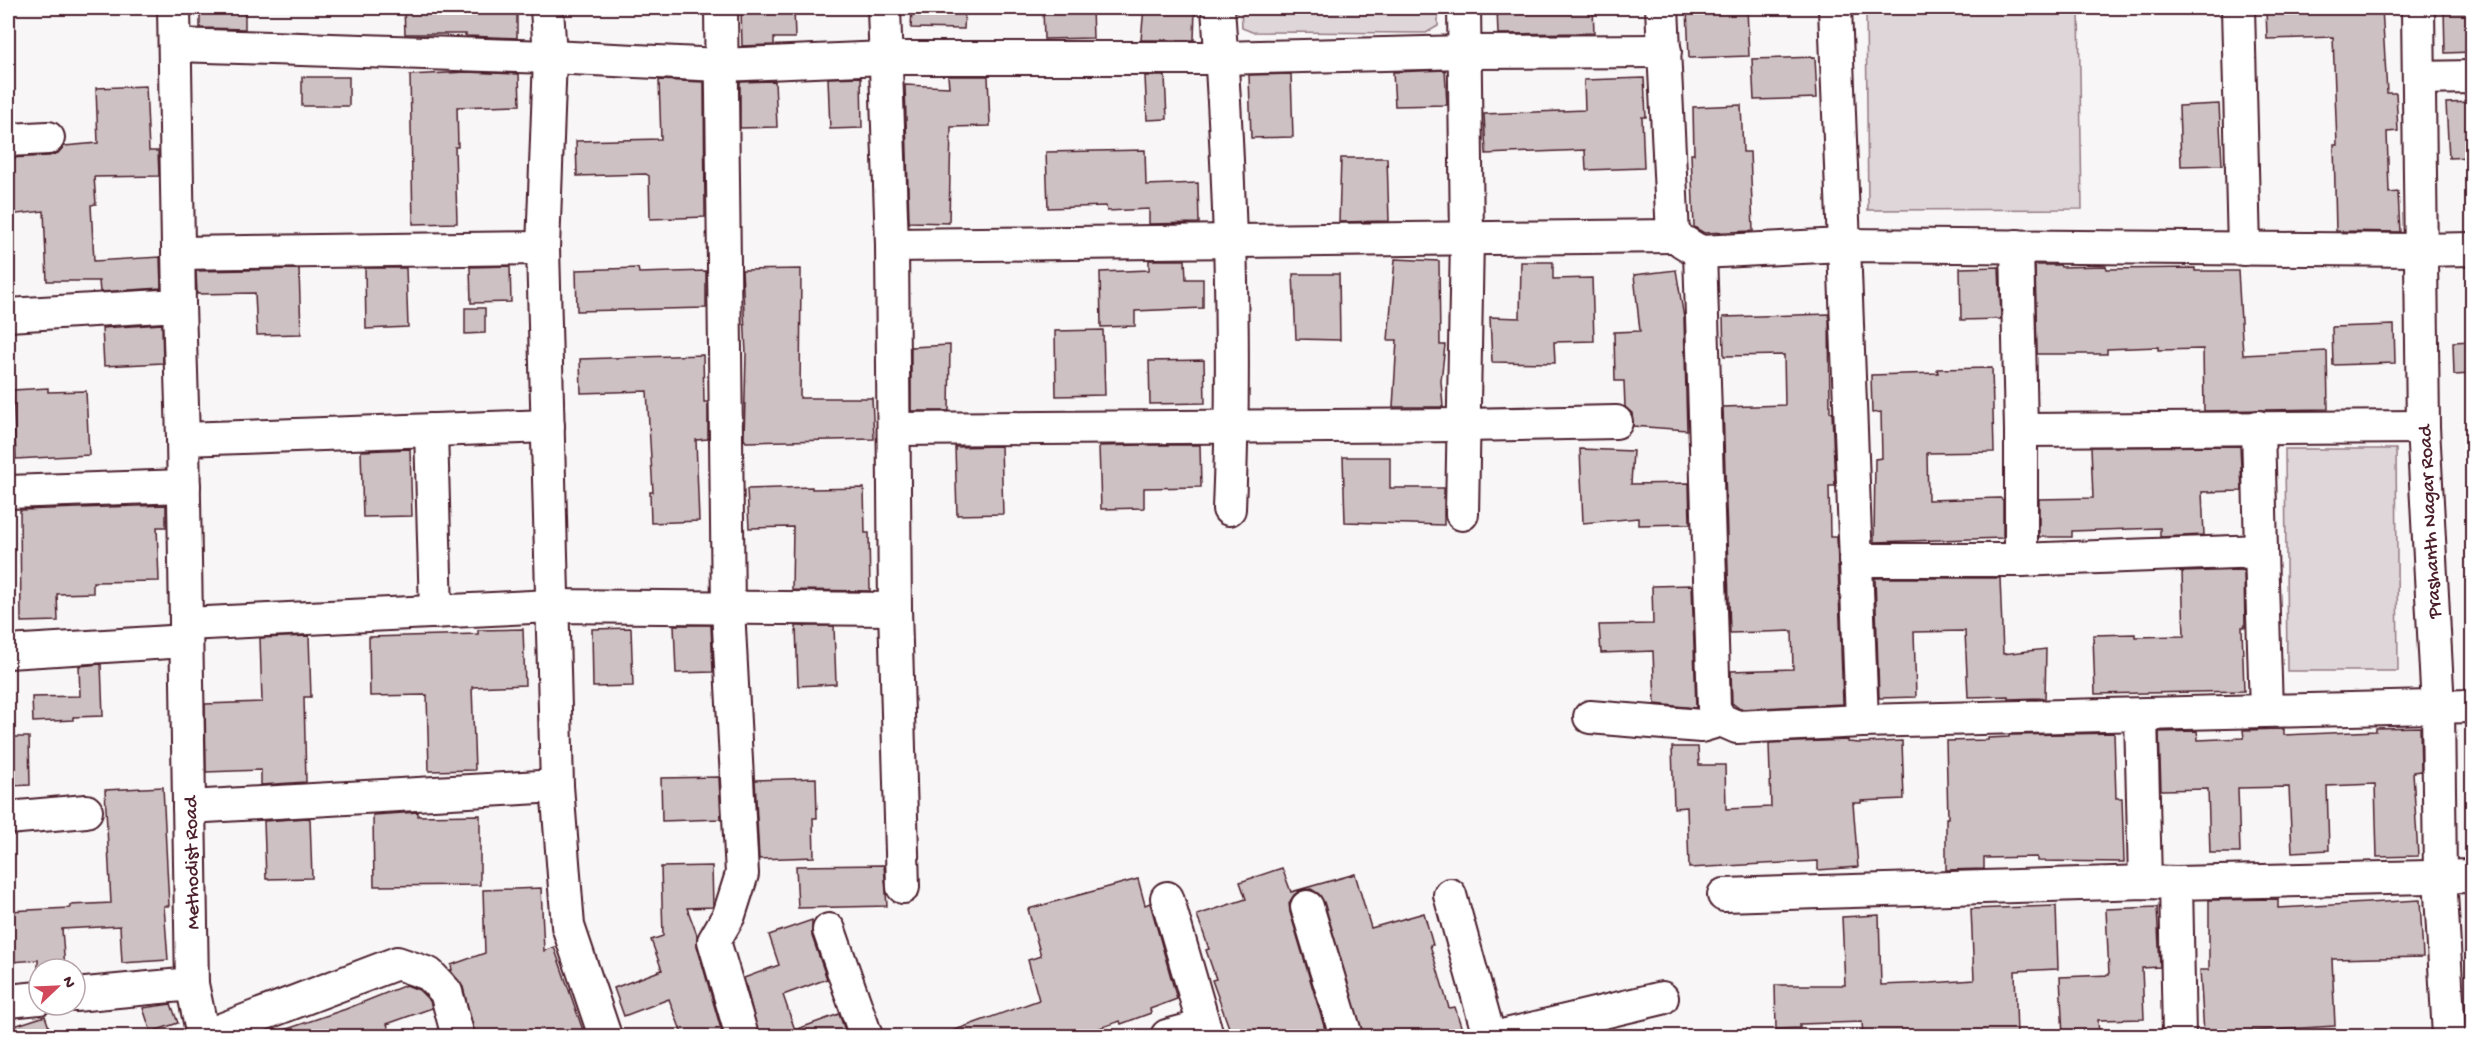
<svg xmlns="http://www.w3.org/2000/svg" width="2480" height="1044" font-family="'Gochi Hand',sans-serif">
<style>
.green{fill:#ded6d9;stroke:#947a82;stroke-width:1.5}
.building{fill:#cdc1c4;stroke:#4a1f2b;stroke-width:1.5}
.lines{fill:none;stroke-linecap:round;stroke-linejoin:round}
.minor-casing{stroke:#4a1f2b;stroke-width:36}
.minor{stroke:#fff;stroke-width:32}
.labels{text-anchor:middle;stroke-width:5;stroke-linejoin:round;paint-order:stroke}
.street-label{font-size:20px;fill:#4a1f2b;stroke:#fff}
</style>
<rect width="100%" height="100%" fill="#f8f6f7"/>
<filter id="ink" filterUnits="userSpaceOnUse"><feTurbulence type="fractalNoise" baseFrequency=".0167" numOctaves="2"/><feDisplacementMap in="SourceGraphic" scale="12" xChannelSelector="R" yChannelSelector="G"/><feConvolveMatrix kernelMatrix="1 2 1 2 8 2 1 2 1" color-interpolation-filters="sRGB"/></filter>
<g filter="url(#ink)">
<g class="green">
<path d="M 1241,8 L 1438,8 L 1438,26 L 1426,33 L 1252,32 L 1242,28 Z"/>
<path d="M 1866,8 L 2079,8 L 2082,209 L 1868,210 Z"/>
<path d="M 2285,449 L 2396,449 L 2398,671 L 2287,671 Z"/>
</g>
<g class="building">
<path d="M 200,8 L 245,8 L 245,29 L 200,28 Z"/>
<path d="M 404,8 L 517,8 L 517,38 L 466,36 L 466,34 L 405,34 Z"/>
<path d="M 741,8 L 794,8 L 795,38 L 774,38 L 774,45 L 742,46 Z"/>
<path d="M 912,8 L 965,8 L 964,29 L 911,28 Z"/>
<path d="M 1043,8 L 1092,8 L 1093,38 L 1044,39 Z"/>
<path d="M 1144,8 L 1195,8 L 1194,40 L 1141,40 Z"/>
<path d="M 1497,8 L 1593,8 L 1594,33 L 1498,34 Z"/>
<path d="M 1687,8 L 1747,8 L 1749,56 L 1689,58 Z"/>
<path d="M 2266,8 L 2382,8 L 2387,93 L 2396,93 L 2398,131 L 2387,132 L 2389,193 L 2398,192 L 2400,232 L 2336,231 L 2334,145 L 2337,145 L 2333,37 L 2267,39 Z"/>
<path d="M 2444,8 L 2472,8 L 2472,52 L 2445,53 Z"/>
<path d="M 1815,57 L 1817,98 L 1754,100 L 1752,59 Z"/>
<path d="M 1445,70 L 1447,105 L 1395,106 L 1393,72 Z"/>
<path d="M 466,72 L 519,74 L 520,105 L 457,107 L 458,147 L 455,147 L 457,223 L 413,224 L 410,75 Z"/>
<path d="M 1291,74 L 1293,137 L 1251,138 L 1249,75 Z"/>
<path d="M 948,76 L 988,76 L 990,126 L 951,127 L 949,223 L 909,222 L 905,85 L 949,87 Z"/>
<path d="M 1145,76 L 1165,76 L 1167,119 L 1147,120 Z"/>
<rect x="302" y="77" width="47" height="29"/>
<path d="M 861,77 L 862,128 L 830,129 L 828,78 Z"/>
<path d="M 1644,78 L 1646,117 L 1642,117 L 1644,168 L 1586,170 L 1585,150 L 1486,154 L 1484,114 L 1585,110 L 1584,80 Z"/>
<path d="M 659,80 L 704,82 L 705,217 L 650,219 L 649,176 L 646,174 L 577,176 L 576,141 L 661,139 Z"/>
<path d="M 775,81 L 777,127 L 740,128 L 740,82 Z"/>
<path d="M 146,86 L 149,151 L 158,151 L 159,176 L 94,177 L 96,204 L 91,205 L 94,261 L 160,257 L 161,288 L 100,292 L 99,281 L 47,281 L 44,211 L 8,215 L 8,158 L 49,156 L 58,153 L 64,146 L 98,143 L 96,88 Z"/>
<path d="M 2472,102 L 2472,157 L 2449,158 L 2446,103 Z"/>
<path d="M 2219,104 L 2222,165 L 2181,166 L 2179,106 Z"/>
<path d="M 1741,105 L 1743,152 L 1750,152 L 1753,231 L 1704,233 L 1694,227 L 1691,154 L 1694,154 L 1693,107 Z"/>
<path d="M 1145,150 L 1146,185 L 1198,183 L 1199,223 L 1149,224 L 1149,209 L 1107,211 L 1106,206 L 1048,208 L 1046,152 Z"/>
<path d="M 1341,158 L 1387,158 L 1389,221 L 1339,222 Z"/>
<path d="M 1395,259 L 1439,261 L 1440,345 L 1445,345 L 1441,381 L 1443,407 L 1393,407 L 1397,340 L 1388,340 Z"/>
<path d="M 1149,260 L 1185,260 L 1186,279 L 1203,279 L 1203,308 L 1135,311 L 1135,326 L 1101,327 L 1100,272 L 1149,270 Z"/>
<path d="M 1521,262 L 1553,262 L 1553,279 L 1592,278 L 1594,341 L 1554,342 L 1555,363 L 1492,362 L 1490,317 L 1520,318 Z"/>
<path d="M 2035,265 L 2060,265 L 2061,267 L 2106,266 L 2107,269 L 2195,268 L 2195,271 L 2238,271 L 2243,355 L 2327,351 L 2328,409 L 2204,411 L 2203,349 L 2158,350 L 2158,347 L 2107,349 L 2107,354 L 2037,354 Z"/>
<path d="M 510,266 L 511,302 L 471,303 L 470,267 Z"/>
<path d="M 1999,267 L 2001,319 L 1961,320 L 1960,268 Z"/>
<path d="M 365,268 L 406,268 L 408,327 L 366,329 Z"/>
<path d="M 638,268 L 639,273 L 706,271 L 706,308 L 577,311 L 576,270 Z"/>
<path d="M 299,269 L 301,334 L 257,335 L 255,293 L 197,294 L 196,271 Z"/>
<path d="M 801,269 L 800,398 L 872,398 L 874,439 L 746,442 L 744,439 L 746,354 L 742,270 Z"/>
<path d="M 1676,270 L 1684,318 L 1687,430 L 1633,426 L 1632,413 L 1625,407 L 1624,381 L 1615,381 L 1614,332 L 1640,331 L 1634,275 Z"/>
<path d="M 1293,274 L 1339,274 L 1340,340 L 1296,339 Z"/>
<path d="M 465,308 L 485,308 L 485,333 L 465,334 Z"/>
<path d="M 1829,314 L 1830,412 L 1832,412 L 1835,486 L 1829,486 L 1830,537 L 1837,537 L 1843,704 L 1740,709 L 1732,703 L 1731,671 L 1793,669 L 1792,631 L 1730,633 L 1723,407 L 1785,405 L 1784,355 L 1724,356 L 1723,317 Z"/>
<path d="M 162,324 L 163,363 L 104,366 L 102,328 Z"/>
<path d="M 2394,325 L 2395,363 L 2333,365 L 2332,327 Z"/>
<path d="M 1103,330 L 1105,395 L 1056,396 L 1055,331 Z"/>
<path d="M 2472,341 L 2472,374 L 2454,375 L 2453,342 Z"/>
<path d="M 950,345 L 949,411 L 911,411 L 911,347 Z"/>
<path d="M 703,355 L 704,402 L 708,402 L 708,439 L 696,440 L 699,521 L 651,523 L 650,492 L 653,492 L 647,391 L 581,393 L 580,359 Z"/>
<path d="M 1204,360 L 1205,403 L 1150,404 L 1149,361 Z"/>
<path d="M 1992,368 L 1994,452 L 1927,453 L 1928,500 L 2000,498 L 2003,500 L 2003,538 L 1874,542 L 1875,459 L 1882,458 L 1881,412 L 1872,413 L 1871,375 L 1938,373 L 1937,369 Z"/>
<path d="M 48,388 L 48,392 L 86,391 L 89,455 L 16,459 L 13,390 Z"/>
<path d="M 1142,445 L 1200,445 L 1201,487 L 1144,488 L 1144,508 L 1101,509 L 1099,446 Z"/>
<path d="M 1001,446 L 1003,514 L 957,515 L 955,447 Z"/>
<path d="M 2240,446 L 2242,491 L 2202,492 L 2204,535 L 2160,537 L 2160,528 L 2072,531 L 2072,537 L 2039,537 L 2039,499 L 2093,498 L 2091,447 Z"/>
<path d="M 410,449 L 412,516 L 363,517 L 361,451 Z"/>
<path d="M 1580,449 L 1633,451 L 1631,484 L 1689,483 L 1690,524 L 1638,525 L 1638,518 L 1583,523 Z"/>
<path d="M 1343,457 L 1390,457 L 1390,488 L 1444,488 L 1444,525 L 1345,522 Z"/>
<path d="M 812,487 L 812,489 L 864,488 L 865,533 L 869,533 L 870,591 L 792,590 L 793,527 L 749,528 L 747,489 Z"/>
<path d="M 166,505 L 166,527 L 157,527 L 159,581 L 93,582 L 93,593 L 57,594 L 58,621 L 21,622 L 20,510 Z"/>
<path d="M 2244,570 L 2245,627 L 2242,627 L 2244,691 L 2095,694 L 2093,635 L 2135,634 L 2135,637 L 2184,636 L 2182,572 Z"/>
<path d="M 1875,578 L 2000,578 L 2003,654 L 2046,649 L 2045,698 L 2009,699 L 2009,696 L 1968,697 L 1965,631 L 1914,632 L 1916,697 L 1879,698 Z"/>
<path d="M 1692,585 L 1696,708 L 1655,704 L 1653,651 L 1601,653 L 1599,625 L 1653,624 L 1652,586 Z"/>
<path d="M 674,625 L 711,625 L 713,672 L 676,673 Z"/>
<path d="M 796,626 L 834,626 L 836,684 L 798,686 Z"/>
<path d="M 631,628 L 633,686 L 593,687 L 592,629 Z"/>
<path d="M 523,629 L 525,685 L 472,687 L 475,770 L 429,771 L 427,695 L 370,696 L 369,637 L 478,634 L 478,630 Z"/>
<path d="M 309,636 L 311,697 L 304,697 L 306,782 L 261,785 L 261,770 L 206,772 L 205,704 L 262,702 L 260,638 Z"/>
<path d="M 101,664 L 103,716 L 73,717 L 73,720 L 33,722 L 32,697 L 80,696 L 79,666 Z"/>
<path d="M 2420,727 L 2421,771 L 2413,772 L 2418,856 L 2377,857 L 2375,784 L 2327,786 L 2329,850 L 2292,852 L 2289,787 L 2238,788 L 2240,853 L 2210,853 L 2208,789 L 2161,790 L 2159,732 L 2197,731 L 2198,740 L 2244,738 L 2243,730 L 2284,729 L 2284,735 L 2376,731 L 2376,728 Z"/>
<path d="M 2114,733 L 2116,798 L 2122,798 L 2124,862 L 2037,861 L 2037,857 L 1984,858 L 1984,869 L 1946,870 L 1946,818 L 1948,818 L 1946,741 L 1988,740 L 1988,738 L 2009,737 L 2009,735 Z"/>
<path d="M 8,737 L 29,737 L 30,785 L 8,786 Z"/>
<path d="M 1848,740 L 1848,742 L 1859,743 L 1902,741 L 1904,799 L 1861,801 L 1861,803 L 1853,803 L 1858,867 L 1818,870 L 1818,861 L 1689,868 L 1687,807 L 1674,808 L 1672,747 L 1698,747 L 1699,765 L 1725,765 L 1726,809 L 1771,807 L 1769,743 Z"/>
<path d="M 719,777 L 721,819 L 662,821 L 661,778 Z"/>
<path d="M 816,778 L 817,818 L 813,818 L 814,857 L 759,859 L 755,780 Z"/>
<path d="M 163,787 L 169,906 L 164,906 L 168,960 L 122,963 L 120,926 L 62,929 L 65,969 L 38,969 L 38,960 L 11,962 L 8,911 L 70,908 L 70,905 L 111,903 L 105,790 Z"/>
<path d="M 418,812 L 418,816 L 480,815 L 480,885 L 374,886 L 373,815 Z"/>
<path d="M 307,818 L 310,819 L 312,878 L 266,879 L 264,821 Z"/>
<path d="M 884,865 L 887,906 L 798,908 L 796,866 Z"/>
<path d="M 712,866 L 713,907 L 687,908 L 697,935 L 697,946 L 723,1036 L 683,1036 L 669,999 L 624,1016 L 614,988 L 662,970 L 651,940 L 663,936 L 661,867 Z"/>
<path d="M 1282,868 L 1291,892 L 1355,874 L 1371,928 L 1424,913 L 1433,945 L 1430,945 L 1449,1008 L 1455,1007 L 1464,1036 L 1363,1036 L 1324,902 L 1319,894 L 1311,889 L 1301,890 L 1294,895 L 1289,903 L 1290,912 L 1327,1036 L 1232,1036 L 1212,980 L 1216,979 L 1206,950 L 1209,949 L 1197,915 L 1246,899 L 1240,882 Z"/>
<path d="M 1138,879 L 1145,905 L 1150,903 L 1177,999 L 1150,1009 L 1151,1013 L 1121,1024 L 1120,1021 L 1077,1036 L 945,1036 L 944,1034 L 1039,1000 L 1028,960 L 1041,956 L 1028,909 Z"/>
<path d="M 541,888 L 544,951 L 554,947 L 585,1036 L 475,1036 L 463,987 L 450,970 L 452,970 L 451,965 L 485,953 L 483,890 Z"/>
<path d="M 2278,899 L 2278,908 L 2420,900 L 2423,957 L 2332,959 L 2335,1026 L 2204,1034 L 2200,970 L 2209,970 L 2209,900 Z"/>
<path d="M 2056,906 L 2058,969 L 2015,971 L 2017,1036 L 1933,1036 L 1933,1033 L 1863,1035 L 1862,1022 L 1800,1024 L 1800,1028 L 1776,1029 L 1775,985 L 1845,985 L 1842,917 L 1879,915 L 1881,985 L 1931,983 L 1974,980 L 1971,909 Z"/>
<path d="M 2157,907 L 2160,967 L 2142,968 L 2144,1019 L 2098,1020 L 2099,1035 L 2063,1036 L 2060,977 L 2109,975 L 2106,909 Z"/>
<path d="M 812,920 L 812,936 L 827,979 L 783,995 L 795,1030 L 839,1014 L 847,1036 L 759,1036 L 744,978 L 779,965 L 769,935 Z"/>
<path d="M 406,985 L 419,990 L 430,1001 L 432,1008 L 387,1024 L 391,1036 L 275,1036 L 275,1033 L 346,1009 Z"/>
<path d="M 171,1004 L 178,1023 L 151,1032 L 143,1008 Z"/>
<path d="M 45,1016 L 52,1036 L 8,1036 L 8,1028 Z"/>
</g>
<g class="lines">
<g class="minor-casing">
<g id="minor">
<path d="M 174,8 L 179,305"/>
<path d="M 547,8 L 550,57 L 543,248 L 557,786 L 568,926 L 605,1036"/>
<path d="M 721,8 L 728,609 L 742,874 L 729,915 L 714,941 L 742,1036"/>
<path d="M 884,8 L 892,245 L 895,609 L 903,887"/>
<path d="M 1218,8 C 1230,175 1236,342 1229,509"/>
<path d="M 1835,8 L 1862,721"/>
<path d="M 2238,8 L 2244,249"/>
<path d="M 2418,8 L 2423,427 L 2438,707 L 2440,876 L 2449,1036"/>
<path d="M 175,45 L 550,57 L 721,65 L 885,58 L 1221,58 L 1465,52 L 1665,51"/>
<path d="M 2419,78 L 2472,77"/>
<path d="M 8,140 L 48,138"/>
<path d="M 1682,241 L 1700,252 L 1843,245 L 2419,250 L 2472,249"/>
<path d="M 892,245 L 1673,236 L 1662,8"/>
<path d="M 2017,246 L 2021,430 L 2021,560"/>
<path d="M 1700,252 L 1714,708 L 1721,720 L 1737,727 L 1862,721 L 2472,706"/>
<path d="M 178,253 L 543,248"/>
<path d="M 8,315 L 179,305 L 183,439 L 548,426"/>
<path d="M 2258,427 L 2261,551"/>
<path d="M 894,429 L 1463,425 L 1616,422"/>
<path d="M 431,430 L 436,612"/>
<path d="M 2021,430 L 2423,427"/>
<path d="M 183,439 L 192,984 L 203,1036"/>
<path d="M 8,492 L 184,486"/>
<path d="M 1462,514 L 1467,237 L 1464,8"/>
<path d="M 1855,560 L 2021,560 L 2261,551 L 2266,710"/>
<path d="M 186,624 L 551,606 L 895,609"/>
<path d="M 8,652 L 186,641"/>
<path d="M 2141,715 L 2145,882"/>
<path d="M 1590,717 L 1701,726 L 1721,720"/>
<path d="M 189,807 L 557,786"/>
<path d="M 8,818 L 86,811"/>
<path d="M 2176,883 L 2179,1036"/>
<path d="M 1450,895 L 1489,1036"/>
<path d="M 1724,895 L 2145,882 L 2176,883 L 2472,876"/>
<path d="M 1167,898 L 1207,1036"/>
<path d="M 1307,907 L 1346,1036"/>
<path d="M 829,930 L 866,1036"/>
<path d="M 75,995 L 192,984"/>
<path d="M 8,1001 L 39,998"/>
<path d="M 205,1036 L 397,963 L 429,974 L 446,992 L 458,1036"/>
<path d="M 1167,1036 L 1204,1026"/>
<path d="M 1502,1036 L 1662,998"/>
</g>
</g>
<use href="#minor" class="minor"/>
</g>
</g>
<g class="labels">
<g class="street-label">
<text transform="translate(2428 522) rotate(-93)" y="7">Prashanth Nagar Road</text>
<text transform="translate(190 863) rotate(-91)" y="7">Methodist Road</text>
</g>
</g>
<rect width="2480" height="1044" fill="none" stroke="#fff" stroke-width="30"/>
<rect x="15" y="15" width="2450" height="1014" fill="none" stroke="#4a1f2b" stroke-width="2" filter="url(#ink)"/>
<g transform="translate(57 987) rotate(67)"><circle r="28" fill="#ffffff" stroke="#b7a5aa" stroke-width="1.5"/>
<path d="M0-4.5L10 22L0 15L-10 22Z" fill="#d1495b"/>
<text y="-9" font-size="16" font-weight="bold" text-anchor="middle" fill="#4a1f2b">N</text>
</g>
</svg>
